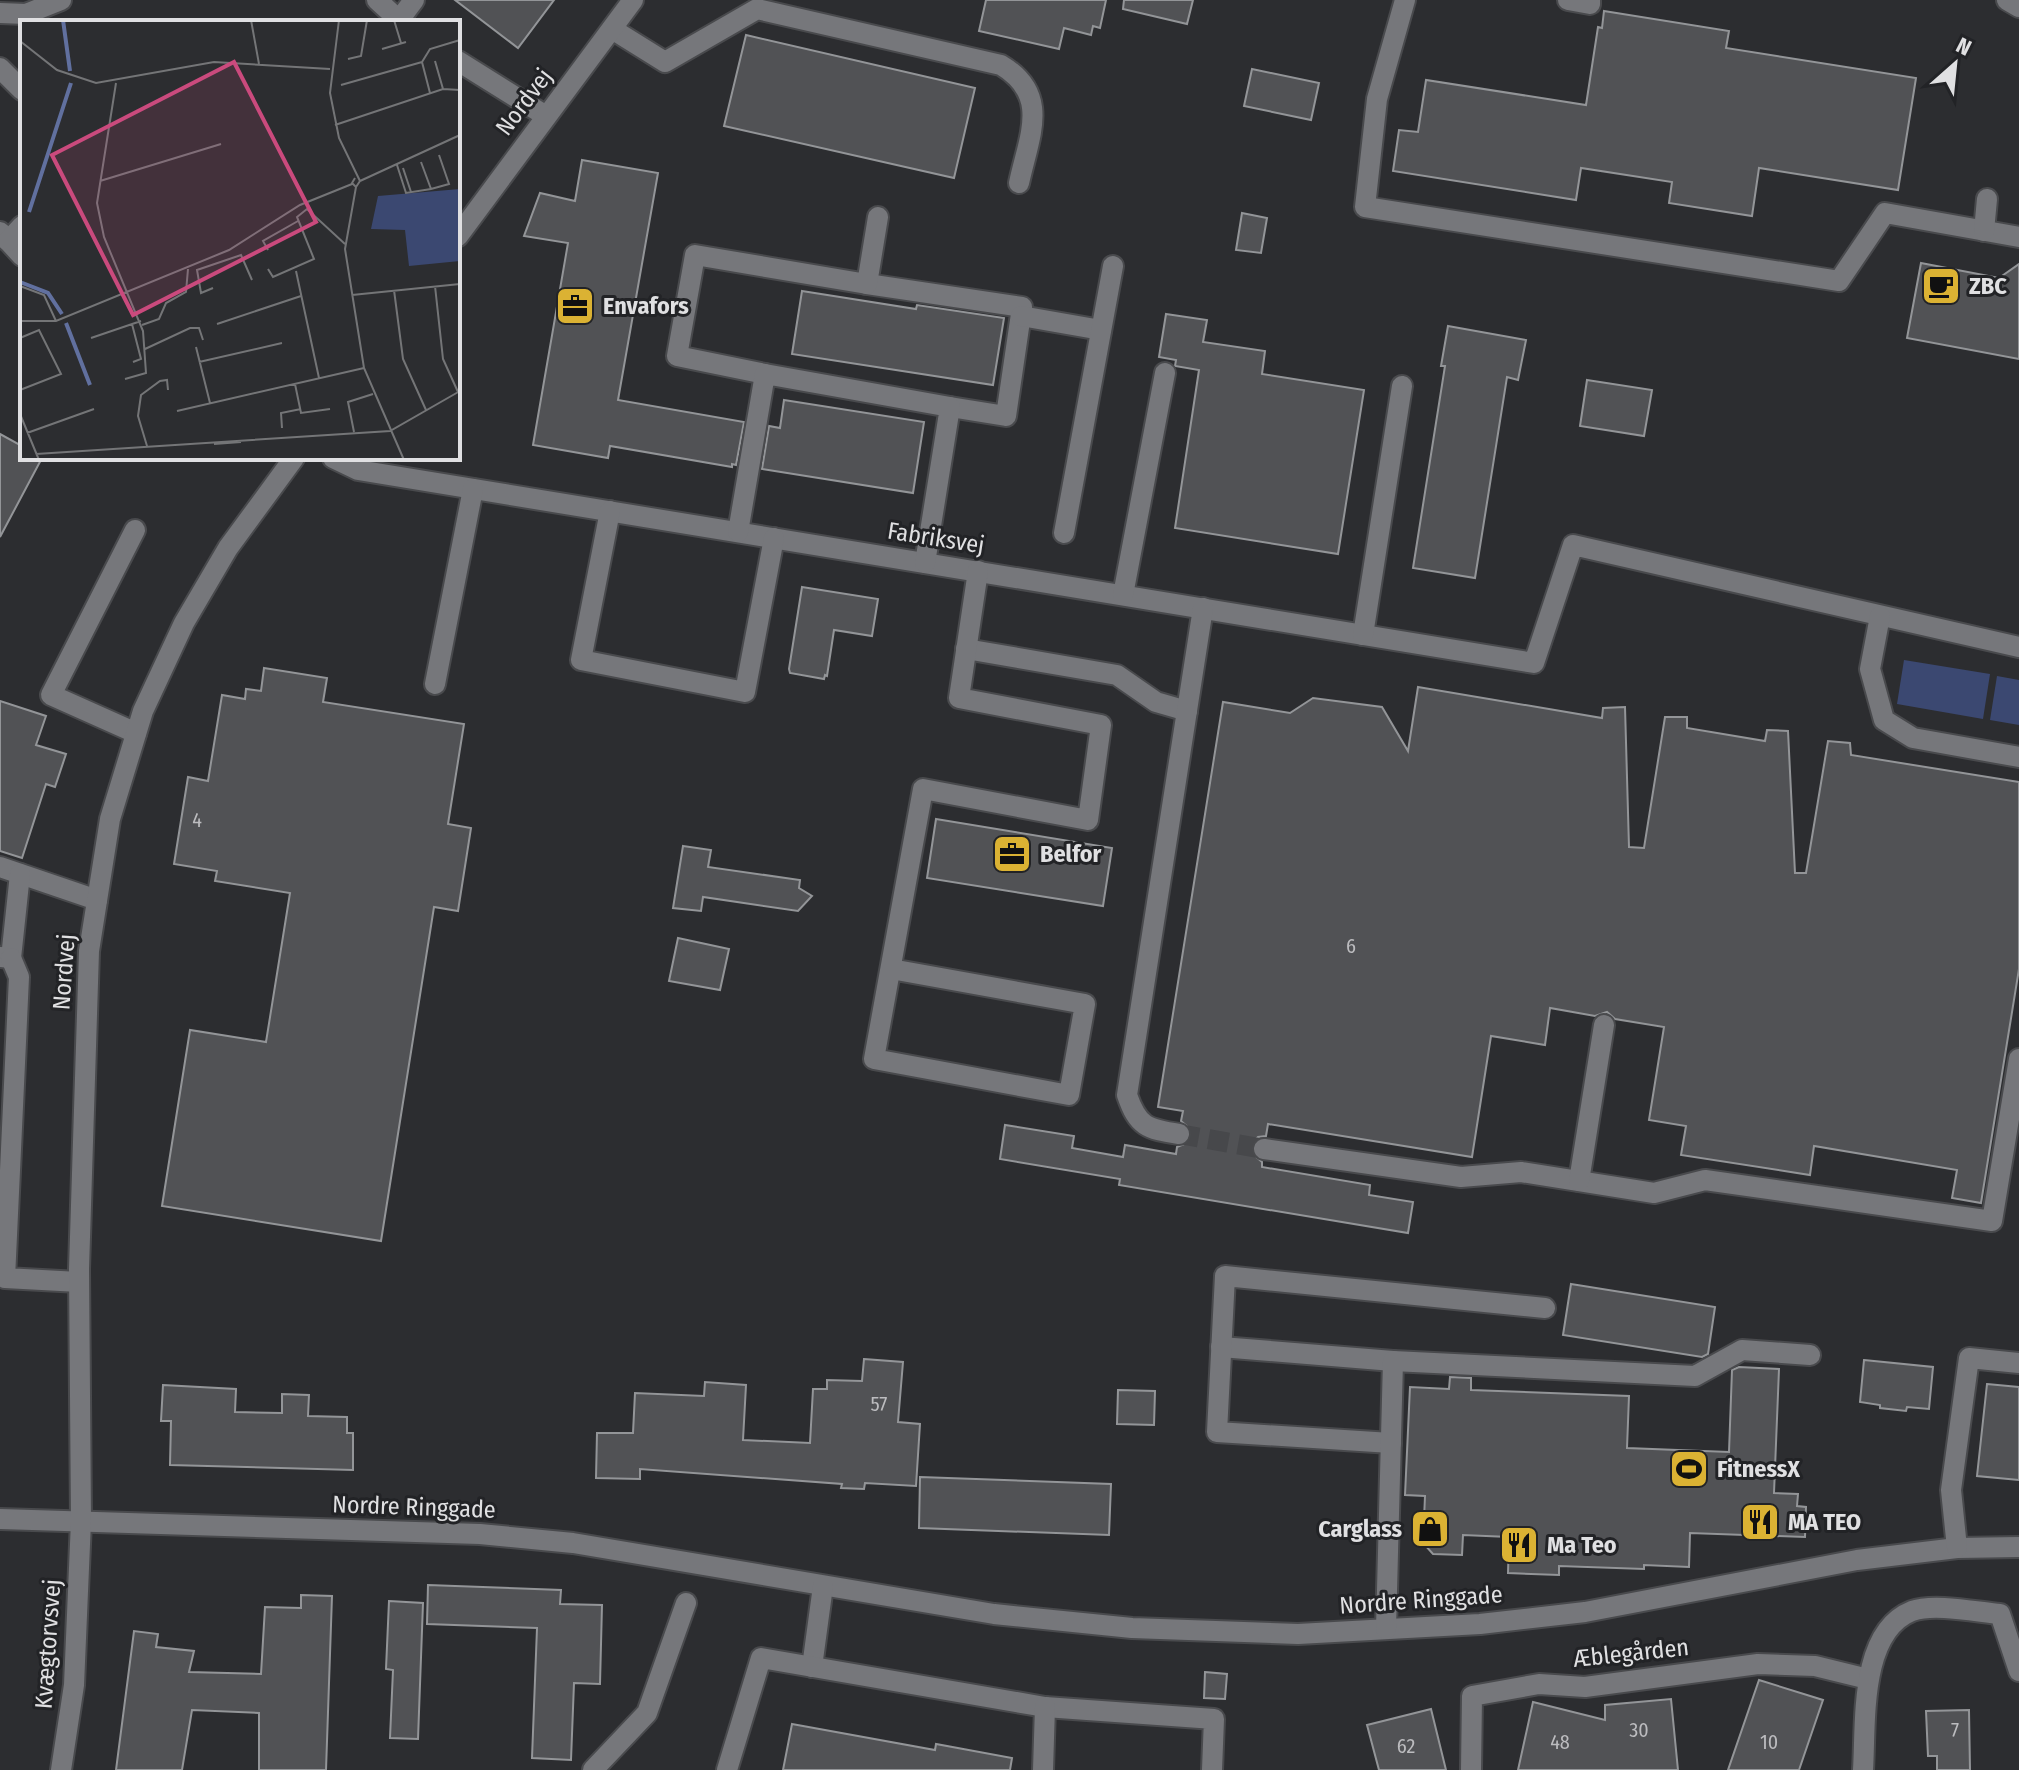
<svg xmlns="http://www.w3.org/2000/svg" width="2019" height="1770" font-family="'Fira Sans Condensed',sans-serif">
<style>
.green{fill:#3b4871}
.building{fill:#515255;stroke:#939598;stroke-width:2}
.lines{fill:none;stroke-linecap:round;stroke-linejoin:round}
.minor-tunnel{stroke:#47484b;stroke-width:20;stroke-dasharray:20 10;stroke-linecap:butt}
.minor-casing{stroke:#494a4d;stroke-width:24}
.minor{stroke:#76777b;stroke-width:20}
.labels{text-anchor:middle;stroke-width:6;stroke-linejoin:round;paint-order:stroke}
.number-label{font-size:20px;fill:#bcbcbf}
.street-label{font-size:24px;fill:#e0e0e2;stroke:#222326}
.poi-label{font-size:24px;font-weight:bold;fill:#e0e0e2;stroke:#222326;text-anchor:start}
.inset-river{fill:none;stroke:#61709f;stroke-width:4}
.inset-road{fill:none;stroke:#747577;stroke-width:2}
.view{fill:#ca4a7d;fill-opacity:0.15;stroke:#ca4a7d;stroke-width:4}
.inset-edge{fill:none;stroke:#e0e0e2;stroke-width:4}
</style>
<rect width="100%" height="100%" fill="#2c2d30"/>
<g class="green">
<path d="M 1904,660 L 1990,674 L 1983,719 L 1897,704 Z"/>
<path d="M 1997,676 L 2019,680 L 2019,725 L 1990,720 Z"/>
</g>
<g class="building">
<path d="M 455,0 L 554,0 L 518,48 Z"/>
<path d="M 986,0 L 1106,0 L 1100,28 L 1093,26 L 1091,35 L 1064,28 L 1059,49 L 979,31 Z"/>
<path d="M 1124,0 L 1193,0 L 1187,24 L 1123,9 Z"/>
<path d="M 1604,11 L 1729,31 L 1726,48 L 1916,78 L 1898,190 L 1759,168 L 1752,216 L 1669,203 L 1672,182 L 1581,168 L 1576,200 L 1393,171 L 1399,130 L 1418,132 L 1426,80 L 1586,105 L 1598,27 L 1602,28 Z"/>
<path d="M 746,35 L 975,88 L 954,178 L 724,126 Z"/>
<path d="M 1252,69 L 1319,83 L 1311,120 L 1244,106 Z"/>
<path d="M 582,160 L 658,173 L 618,400 L 744,422 L 736,465 L 732,464 L 732,467 L 610,446 L 608,458 L 533,445 L 568,243 L 524,236 L 540,193 L 575,201 Z"/>
<path d="M 1242,213 L 1267,218 L 1261,253 L 1236,250 Z"/>
<path d="M 1921,263 L 1999,278 L 2019,264 L 2019,359 L 1907,338 Z"/>
<path d="M 802,291 L 916,309 L 917,305 L 1004,318 L 993,385 L 792,354 Z"/>
<path d="M 1166,314 L 1207,320 L 1203,342 L 1265,351 L 1262,374 L 1364,390 L 1338,554 L 1175,528 L 1199,370 L 1175,366 L 1176,360 L 1159,357 Z"/>
<path d="M 1448,326 L 1526,340 L 1518,380 L 1507,377 L 1475,578 L 1413,568 L 1445,366 L 1441,366 Z"/>
<path d="M 1587,380 L 1652,390 L 1644,436 L 1580,426 Z"/>
<path d="M 784,400 L 924,422 L 913,493 L 762,469 L 769,426 L 780,428 Z"/>
<path d="M 0,434 L 22,446 L 22,458 L 42,458 L 0,537 Z"/>
<path d="M 802,587 L 878,599 L 872,636 L 834,630 L 827,676 L 825,675 L 824,679 L 790,673 L 789,669 Z"/>
<path d="M 264,668 L 327,678 L 323,702 L 464,724 L 448,824 L 471,828 L 458,911 L 434,907 L 381,1241 L 162,1206 L 190,1030 L 266,1042 L 290,893 L 215,881 L 217,871 L 174,864 L 188,777 L 208,781 L 222,695 L 245,699 L 246,689 L 261,691 Z"/>
<path d="M 1418,687 L 1602,718 L 1603,708 L 1625,707 L 1629,847 L 1644,848 L 1665,717 L 1687,717 L 1687,728 L 1765,741 L 1767,730 L 1788,731 L 1795,873 L 1806,873 L 1828,741 L 1850,743 L 1851,755 L 2019,782 L 2019,969 L 1981,1203 L 1952,1198 L 1957,1170 L 1814,1146 L 1810,1175 L 1681,1155 L 1686,1126 L 1649,1120 L 1664,1027 L 1615,1019 L 1607,1012 L 1595,1016 L 1550,1008 L 1545,1045 L 1491,1036 L 1472,1157 L 1268,1124 L 1266,1136 L 1258,1137 L 1253,1142 L 1252,1153 L 1262,1162 L 1262,1167 L 1370,1185 L 1369,1195 L 1413,1202 L 1408,1233 L 1119,1185 L 1120,1179 L 1000,1159 L 1005,1125 L 1074,1136 L 1072,1148 L 1123,1157 L 1125,1145 L 1176,1154 L 1177,1147 L 1189,1142 L 1191,1130 L 1181,1121 L 1183,1111 L 1158,1107 L 1223,702 L 1290,713 L 1313,698 L 1382,707 L 1408,751 Z"/>
<path d="M 0,701 L 46,716 L 36,745 L 66,754 L 55,787 L 46,784 L 22,858 L 0,851 Z"/>
<path d="M 936,819 L 1112,848 L 1103,906 L 927,878 Z"/>
<path d="M 683,846 L 711,850 L 708,867 L 800,880 L 799,888 L 812,896 L 798,911 L 703,897 L 701,911 L 673,908 Z"/>
<path d="M 678,938 L 729,949 L 720,990 L 669,981 Z"/>
<path d="M 1571,1284 L 1715,1307 L 1708,1354 L 1702,1357 L 1563,1335 Z"/>
<path d="M 864,1359 L 903,1362 L 898,1422 L 920,1424 L 916,1486 L 865,1483 L 864,1489 L 841,1488 L 842,1484 L 640,1469 L 640,1479 L 596,1478 L 597,1433 L 633,1433 L 635,1393 L 704,1396 L 705,1382 L 746,1385 L 743,1440 L 810,1443 L 813,1389 L 827,1389 L 827,1380 L 862,1381 Z"/>
<path d="M 1864,1360 L 1933,1367 L 1929,1409 L 1907,1407 L 1906,1411 L 1880,1408 L 1880,1405 L 1860,1402 Z"/>
<path d="M 1739,1367 L 1779,1369 L 1774,1493 L 1798,1494 L 1797,1506 L 1806,1507 L 1805,1537 L 1690,1533 L 1689,1567 L 1644,1565 L 1644,1569 L 1559,1566 L 1559,1575 L 1508,1573 L 1509,1537 L 1463,1535 L 1462,1555 L 1433,1554 L 1423,1543 L 1425,1496 L 1405,1495 L 1410,1387 L 1449,1389 L 1450,1377 L 1471,1378 L 1471,1390 L 1629,1396 L 1627,1448 L 1729,1452 L 1732,1370 Z"/>
<path d="M 1987,1384 L 2019,1387 L 2019,1480 L 1977,1476 Z"/>
<path d="M 163,1385 L 236,1389 L 235,1412 L 282,1413 L 282,1394 L 309,1395 L 308,1416 L 347,1417 L 347,1433 L 353,1433 L 353,1470 L 170,1465 L 171,1421 L 161,1421 Z"/>
<path d="M 1118,1390 L 1155,1391 L 1154,1425 L 1117,1424 Z"/>
<path d="M 920,1477 L 1111,1484 L 1109,1535 L 919,1528 Z"/>
<path d="M 428,1585 L 561,1590 L 560,1604 L 602,1605 L 600,1684 L 574,1683 L 571,1760 L 532,1758 L 537,1628 L 427,1624 Z"/>
<path d="M 301,1595 L 332,1596 L 326,1770 L 259,1770 L 259,1713 L 192,1710 L 182,1770 L 116,1770 L 134,1631 L 158,1634 L 156,1647 L 194,1651 L 189,1672 L 261,1674 L 265,1607 L 301,1608 Z"/>
<path d="M 389,1601 L 423,1603 L 418,1739 L 390,1738 L 393,1670 L 386,1669 Z"/>
<path d="M 1205,1672 L 1227,1674 L 1225,1699 L 1204,1698 Z"/>
<path d="M 1759,1680 L 1823,1700 L 1799,1770 L 1728,1770 Z"/>
<path d="M 1671,1699 L 1678,1770 L 1518,1770 L 1533,1702 L 1605,1720 L 1605,1705 Z"/>
<path d="M 1431,1709 L 1446,1770 L 1379,1770 L 1367,1725 Z"/>
<path d="M 1969,1710 L 1970,1770 L 1937,1770 L 1937,1756 L 1928,1756 L 1926,1711 Z"/>
<path d="M 792,1724 L 935,1750 L 936,1744 L 1012,1758 L 1010,1770 L 783,1770 Z"/>
</g>
<g class="lines">
<path class="minor-tunnel" d="M 1179,1134 L 1264,1149"/>
<g class="minor-casing">
<g id="minor">
<path d="M 377,0 L 401,22"/>
<path d="M 1405,0 L 1377,99 L 1365,207 L 1839,281 L 1885,213 L 2019,237"/>
<path d="M 1568,0 L 1590,4 L 1590,0"/>
<path d="M 2007,0 L 2019,7"/>
<path d="M 0,13 L 26,14 L 61,0"/>
<path d="M 399,20 L 414,0"/>
<path d="M 612,29 L 665,62 L 757,9 L 1001,65 C 1051,95 1029,136 1019,183"/>
<path d="M 458,61 L 546,116"/>
<path d="M 0,68 L 22,90"/>
<path d="M 1984,231 L 1987,199"/>
<path d="M 0,232 L 22,256"/>
<path d="M 458,236 L 633,0"/>
<path d="M 8,241 L 22,226"/>
<path d="M 867,284 L 1022,307 L 1006,416 L 950,407"/>
<path d="M 1021,316 L 1101,330"/>
<path d="M 765,374 L 677,356 L 695,255 L 867,284 L 878,217"/>
<path d="M 333,458 L 358,470 L 1534,663 L 1573,545 L 2019,647"/>
<path d="M 610,511 L 581,660 L 745,692 L 774,538"/>
<path d="M 135,530 L 51,695 L 136,733"/>
<path d="M 738,532 L 765,374 L 950,407 L 925,563"/>
<path d="M 1064,533 L 1113,266"/>
<path d="M 1123,595 L 1165,373"/>
<path d="M 1880,616 L 1870,669 L 1884,720 L 1913,738 L 2019,757"/>
<path d="M 1363,635 L 1402,386"/>
<path d="M 966,649 L 1117,675 L 1156,702 L 1187,711"/>
<path d="M 435,684 L 473,489"/>
<path d="M 0,867 L 97,900"/>
<path d="M 0,957 L 11,958 L 20,874"/>
<path d="M 11,958 L 19,977 L 5,1278 L 79,1282"/>
<path d="M 891,969 L 1085,1004 L 1069,1095 L 874,1059 L 923,789 L 1088,820 L 1101,725 L 959,698 L 978,571"/>
<path d="M 1179,1134 C 1147,1129 1138,1127 1127,1095 L 1203,608"/>
<path d="M 1264,1149 L 1461,1177 L 1521,1172 L 1654,1193 L 1705,1180 L 1992,1221 L 2019,1059"/>
<path d="M 1579,1181 L 1604,1025"/>
<path d="M 1221,1347 L 1393,1361"/>
<path d="M 1391,1443 L 1217,1432 L 1225,1276 L 1545,1308"/>
<path d="M 0,1519 L 480,1534 L 573,1543 L 994,1614 L 1132,1628 L 1298,1634 L 1480,1624 L 1585,1612 L 1857,1560 L 1957,1548 L 2019,1547"/>
<path d="M 1957,1548 L 1951,1490 L 1969,1358 L 2019,1363"/>
<path d="M 1386,1629 L 1393,1361 L 1695,1376 L 1742,1350 L 1810,1355"/>
<path d="M 812,1667 L 823,1586"/>
<path d="M 61,1770 L 74,1685 L 81,1521 L 79,1269 L 89,951 L 110,819 L 143,711 L 184,623 L 228,548 L 294,458"/>
<path d="M 593,1770 L 647,1713 L 686,1603"/>
<path d="M 727,1770 L 761,1658 L 1045,1707 L 1214,1719 L 1212,1770"/>
<path d="M 1043,1770 L 1045,1707"/>
<path d="M 1471,1770 L 1472,1696 L 1539,1684 L 1585,1687 L 1758,1664 L 1815,1666 L 1868,1679"/>
<path d="M 1863,1770 C 1866,1723 1859,1632 1912,1611 C 1934,1603 1977,1612 2000,1614 L 2019,1671"/>
</g>
</g>
<use href="#minor" class="minor"/>
</g>
<defs>
<g id="cafe-square" transform="scale(2)"><rect x="-9" y="-9" width="18" height="18" rx="4" fill="#dbb233" stroke="#222326"/><path d="M-5.5-4.5H6V0H3Q3 3.5 0 3.5H-2.5Q-5.5 3.5-5.5 0ZM3-3.2v2h1.7v-2ZM-6 4.5H4V6H-6Z" fill="#111"/></g>
<g id="office-square" transform="scale(2)"><rect x="-9" y="-9" width="18" height="18" rx="4" fill="#dbb233" stroke="#222326"/><path d="M-6-3h4V-5.5h4V-3h4V5H-6ZM-1-4.5V-3h2v-1.5ZM-6 0V1H6V0Z" fill="#111"/></g>
<g id="stadium-square" transform="scale(2)"><rect x="-9" y="-9" width="18" height="18" rx="4" fill="#dbb233" stroke="#222326"/><path d="M0-5a6.5 5 0 1 0 0 10a6.5 5 0 1 0 0-10ZM-3.5-1.8h7v3.6h-7Z" fill="#111"/></g>
<g id="restaurant-square" transform="scale(2)"><rect x="-9" y="-9" width="18" height="18" rx="4" fill="#dbb233" stroke="#222326"/><path d="M-5-6h1v4h1v-4h1v4h1v-4h1v5L-1.5 .5V6h-2V.5L-5-1ZM5-6V6H3V1.5H1.5Q1.5-4 5-6Z" fill="#111"/></g>
<g id="shop-square" transform="scale(2)"><rect x="-9" y="-9" width="18" height="18" rx="4" fill="#dbb233" stroke="#222326"/><path d="M-5-2.5h2.3a2.7 3.5 0 0 1 5.4 0H5L5.5 6h-11ZM-1.5-2.5h3a1.5 2.3 0 0 0-3 0Z" fill="#111"/></g>
</defs>
<g fill-rule="evenodd">
<use href="#cafe-square" x="1941" y="286"/>
<use href="#office-square" x="575" y="306"/>
<use href="#office-square" x="1012" y="854"/>
<use href="#stadium-square" x="1689" y="1469"/>
<use href="#restaurant-square" x="1760" y="1522"/>
<use href="#shop-square" x="1430" y="1529"/>
<use href="#restaurant-square" x="1519" y="1545"/>
</g>
<g class="labels">
<g class="number-label">
<text x="197" y="827">4</text>
<text x="1351" y="953">6</text>
<text x="879" y="1411">57</text>
<text x="1639" y="1737">30</text>
<text x="1955" y="1737">7</text>
<text x="1560" y="1749">48</text>
<text x="1769" y="1749">10</text>
<text x="1406" y="1753">62</text>
</g>
<g class="street-label">
<text transform="translate(524 102) rotate(-53)" y="8">Nordvej</text>
<text transform="translate(936 538) rotate(9)" y="8">Fabriksvej</text>
<text transform="translate(64 972) rotate(-86)" y="8">Nordvej</text>
<text transform="translate(414 1507) rotate(2)" y="8">Nordre Ringgade</text>
<text transform="translate(1421 1600) rotate(-4)" y="8">Nordre Ringgade</text>
<text transform="translate(48 1644) rotate(-86)" y="8">Kvægtorvsvej</text>
<text transform="translate(1631 1653) rotate(-6)" y="8">Æblegården</text>
</g>
<g class="poi-label">
<text x="1969" y="294">ZBC</text>
<text x="603" y="314">Envafors</text>
<text x="1040" y="862">Belfor</text>
<text x="1717" y="1477">FitnessX</text>
<text x="1788" y="1530">MA TEO</text>
<text x="1402" y="1537" text-anchor="end">Carglass</text>
<text x="1547" y="1553">Ma Teo</text>
</g>
</g>
<g transform="translate(20 20)">
<rect width="440" height="440" fill="#2c2d30"/>
<path d="M 440,169 L 440,241 L 389,246 L 385,210 L 351,209 L 358,176 Z" fill="#3b4871"/>
<path class="inset-river" d="M 43,0 L 50,51M 9,192 L 51,63M 0,262 L 28,273 L 42,294M 46,303 L 70,365"/>
<path class="inset-road" d="M 231,0 L 239,44M 319,0 L 310,73 L 319,118 L 340,161 L 336,167 L 332,163 L 335,158M 374,0 L 381,23M 0,21 L 37,50 L 76,63 L 194,42 L 310,49M 362,29 L 386,22M 328,39 L 341,36 L 347,0M 415,41 L 423,69M 402,42 L 410,29 L 440,20M 402,42 L 410,73M 96,63 L 77,183 L 84,217 L 123,311 L 126,353 L 105,359M 321,65 L 402,42M 315,105 L 423,69 L 440,70M 401,142 L 411,169M 377,145 L 386,173 L 411,169 L 429,164 L 419,135M 383,148 L 391,172M 80,161 L 201,124M 340,161 L 440,115M 336,167 L 325,229 L 344,348 L 384,440M 248,230 L 243,221 L 278,201M 248,249 L 253,257 L 294,239 L 277,197 L 287,189 L 325,224M 276,251 L 299,358M 0,266 L 24,275 L 36,301M 415,266 L 423,339 L 438,372M 193,268 L 181,273 L 177,250 L 221,235 L 232,260M 374,270 L 383,339 L 406,390M 332,275 L 440,264M 0,301 L 36,301 L 209,230 L 280,185 L 332,164M 112,304 L 121,339 L 113,342M 197,304 L 281,276M 122,305 L 139,299 L 146,283 L 166,272 L 168,249M 0,318 L 19,310 L 41,354 L 0,370M 71,318 L 121,301M 176,327 L 190,383M 125,329 L 170,308 L 179,308 L 183,320M 179,342 L 262,323M 275,364 L 281,393 L 310,389M 157,391 L 344,348M 0,394 L 19,440M 262,408 L 261,393 L 281,389M 334,412 L 328,382 L 353,374M 7,413 L 74,389M 194,424 L 221,422M 127,426 L 118,396 L 121,375 L 140,361 L 147,360 L 148,370M 16,434 L 370,411 L 440,371"/>
<path class="view" d="M 214,42 L 296,202 L 113,295 L 32,135 Z"/>
<rect width="440" height="440" class="inset-edge"/>
</g>
<g transform="translate(1955 64) rotate(27)" stroke="#222326" stroke-width="6" paint-order="stroke">
<path d="M0-6L14 30L0 20L-14 30Z" fill="#e0e0e2"/>
<text y="-12" font-size="22" font-weight="bold" text-anchor="middle" fill="#e0e0e2">N</text>
</g>
</svg>
